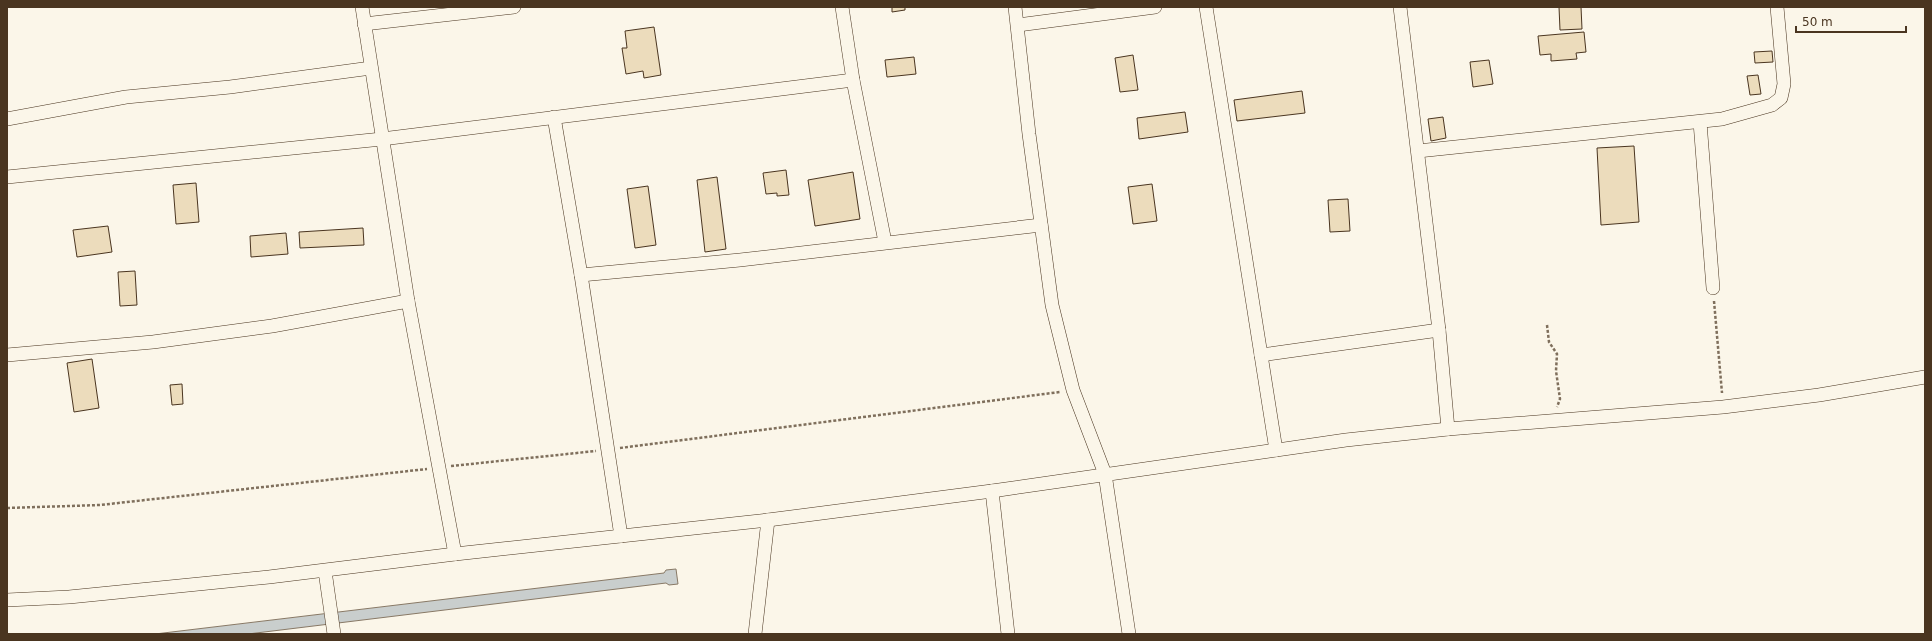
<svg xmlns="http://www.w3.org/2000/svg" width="1932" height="641" font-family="'DejaVu Sans',sans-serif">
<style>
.water{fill:#c9cecd;stroke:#887966}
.building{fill:#ecdcbc;stroke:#4a3520}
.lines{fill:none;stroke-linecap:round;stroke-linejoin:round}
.minor-casing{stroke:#4a3520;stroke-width:14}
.path{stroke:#7f6f5c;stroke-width:2.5;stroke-dasharray:3 2;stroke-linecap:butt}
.minor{stroke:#fbf6e9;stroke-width:13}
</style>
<rect width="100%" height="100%" fill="#fbf6e9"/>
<path class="water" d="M 676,569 L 678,584 L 669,585 L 666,583 L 248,634 L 155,634 L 664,573 L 666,570 Z"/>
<g class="building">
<path d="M 892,7 L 905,7 L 905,10 L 892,12 Z"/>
<path d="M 1559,7 L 1581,7 L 1582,29 L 1560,30 Z"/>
<path d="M 654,27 L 661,75 L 644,78 L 643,71 L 626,74 L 622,48 L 627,48 L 625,31 Z"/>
<path d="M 1584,32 L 1586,52 L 1576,53 L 1577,59 L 1551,61 L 1551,54 L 1540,55 L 1538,36 Z"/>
<path d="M 1772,51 L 1773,62 L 1755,63 L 1754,52 Z"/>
<path d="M 1133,55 L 1138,90 L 1120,92 L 1115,58 Z"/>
<path d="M 914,57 L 916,74 L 887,77 L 885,60 Z"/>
<path d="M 1489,60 L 1493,84 L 1473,87 L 1470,62 Z"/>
<path d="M 1758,75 L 1761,94 L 1750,95 L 1747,76 Z"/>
<path d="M 1302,91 L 1305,113 L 1237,121 L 1234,100 Z"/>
<path d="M 1185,112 L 1188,132 L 1139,139 L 1137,118 Z"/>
<path d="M 1443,117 L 1446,138 L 1431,141 L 1428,119 Z"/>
<path d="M 1634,146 L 1639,222 L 1601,225 L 1597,148 Z"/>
<path d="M 786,170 L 789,195 L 777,196 L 777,193 L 766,194 L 763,173 Z"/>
<path d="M 853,172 L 860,219 L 815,226 L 808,180 Z"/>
<path d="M 717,177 L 726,249 L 705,252 L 697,180 Z"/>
<path d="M 196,183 L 199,222 L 176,224 L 173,185 Z"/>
<path d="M 1152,184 L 1157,221 L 1133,224 L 1128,187 Z"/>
<path d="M 648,186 L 656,245 L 635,248 L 627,189 Z"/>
<path d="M 1348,199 L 1350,231 L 1330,232 L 1328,200 Z"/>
<path d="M 108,226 L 112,252 L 77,257 L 73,230 Z"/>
<path d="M 363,228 L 364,245 L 300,248 L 299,232 Z"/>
<path d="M 286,233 L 288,254 L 251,257 L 250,236 Z"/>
<path d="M 135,271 L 137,305 L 120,306 L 118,272 Z"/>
<path d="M 92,359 L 99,408 L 74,412 L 67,363 Z"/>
<path d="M 182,384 L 183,404 L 172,405 L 170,385 Z"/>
</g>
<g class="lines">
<g class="minor-casing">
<g id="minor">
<path d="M 362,7 L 408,301 L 455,554"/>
<path d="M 842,7 L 853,80 L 885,242"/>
<path d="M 1015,7 L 1029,134 L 1052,305 L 1073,390 L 1105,474 L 1129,634"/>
<path d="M 1206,7 L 1276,450"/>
<path d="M 1400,7 L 1439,330 L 1448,429"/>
<path d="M 364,24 L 514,7"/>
<path d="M 1018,25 L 1155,7"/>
<path d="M 554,117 L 581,275 L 621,536"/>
<path d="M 7,119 L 126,97 L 230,87 L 371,68"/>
<path d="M 1700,122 L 1713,288"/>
<path d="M 1418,151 L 1722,119 L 1772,105 L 1781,98 L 1784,84 L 1777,7"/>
<path d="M 7,177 L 382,139 L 853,80"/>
<path d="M 581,275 L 740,260 L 1041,225"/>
<path d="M 7,355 L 153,342 L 272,326 L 408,301"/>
<path d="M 1261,355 L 1439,330"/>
<path d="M 992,491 L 1008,634"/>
<path d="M 325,571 L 334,634"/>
<path d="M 7,600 L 69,597 L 269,577 L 455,554 L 768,520 L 992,491 L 1346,440 L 1448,429 L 1723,407 L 1819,395 L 1925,377"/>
<path d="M 755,634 L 768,520"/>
</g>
</g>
<g class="path">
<path d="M 1714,301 L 1722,393"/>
<path d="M 1547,325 L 1549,342 L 1557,354 L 1556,371 L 1560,399 L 1557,407"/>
<path d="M 620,448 L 1060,392"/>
<path d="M 451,466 L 596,451"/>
<path d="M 7,508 L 100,505 L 427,469"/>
</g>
<use href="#minor" class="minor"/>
</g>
<rect width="1932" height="641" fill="none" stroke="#4a3520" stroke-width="16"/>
<path d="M1796 26v6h110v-6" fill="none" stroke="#4a3520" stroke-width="2"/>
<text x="1802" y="26" font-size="12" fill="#4a3520" stroke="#fbf6e9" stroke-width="3" paint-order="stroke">50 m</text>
</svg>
